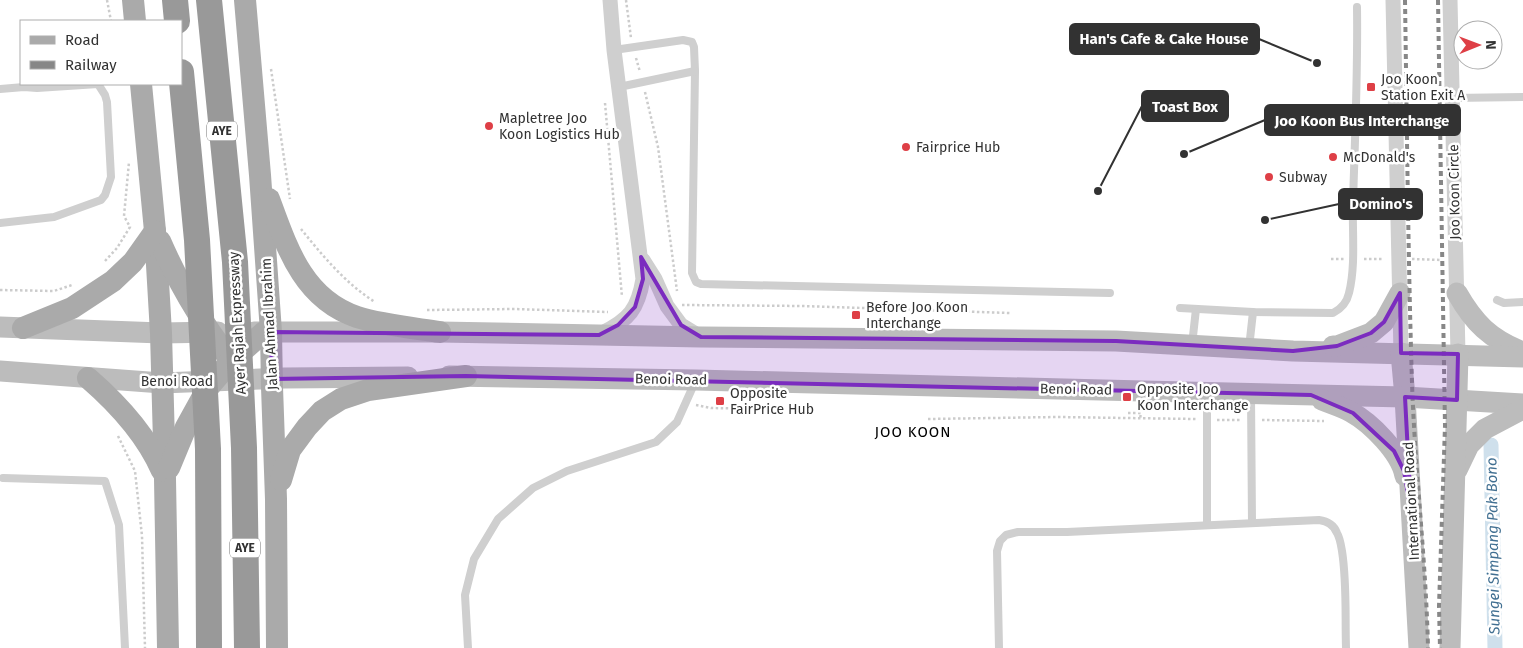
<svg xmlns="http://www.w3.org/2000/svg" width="1523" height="648" font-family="'Fira Sans',sans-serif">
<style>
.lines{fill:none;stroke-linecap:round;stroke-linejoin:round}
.canal{stroke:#cfe0ec;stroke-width:15}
.path{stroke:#ccc;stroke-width:2.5;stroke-dasharray:2.5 2.5;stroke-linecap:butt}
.lane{stroke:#cfcfcf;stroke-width:8}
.street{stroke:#cfcfcf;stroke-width:15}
.secondary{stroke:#bcbcbc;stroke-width:21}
.primary{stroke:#aaa;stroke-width:22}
.highway{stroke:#999;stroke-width:26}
.rail{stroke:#878787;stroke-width:4;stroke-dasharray:5 4;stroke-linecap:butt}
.marked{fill:#7b2cbf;fill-opacity:0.2;stroke:#7b2cbf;stroke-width:4;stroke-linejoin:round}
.poi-dot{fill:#de3f46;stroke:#fff;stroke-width:2}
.labels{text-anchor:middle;stroke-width:5;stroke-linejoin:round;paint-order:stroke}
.shield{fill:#fff;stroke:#707070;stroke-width:1}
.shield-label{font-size:12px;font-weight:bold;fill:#323232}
.poi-label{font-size:14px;fill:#323232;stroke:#fff;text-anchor:start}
.street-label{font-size:14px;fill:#323232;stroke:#fff}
.neighbourhood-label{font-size:15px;letter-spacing:1px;fill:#000;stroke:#fff}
.water-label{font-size:15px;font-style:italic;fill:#427092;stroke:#fff}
.leader{fill:none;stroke:#323232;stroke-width:2}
.callout-dot{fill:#323232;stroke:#fff;stroke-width:2}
.callout{fill:#323232;stroke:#323232;stroke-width:2}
.callout-label{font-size:15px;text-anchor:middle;font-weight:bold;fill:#fff}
</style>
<rect width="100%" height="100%" fill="#fff"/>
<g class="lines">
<path class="canal" d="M 1491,445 L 1495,648"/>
<g class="path">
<path d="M 107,0 L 111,21"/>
<path d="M 626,0 L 631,38"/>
<path d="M 636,58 L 640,72"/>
<path d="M 271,69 L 290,199"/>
<path d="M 645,92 L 658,147 L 677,291"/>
<path d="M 605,103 L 622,297"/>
<path d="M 1371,127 L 1371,114 L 1381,114"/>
<path d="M 301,229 C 322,255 346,284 375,302"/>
<path d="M 1331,259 L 1344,259"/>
<path d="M 1364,259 L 1384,259"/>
<path d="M 1412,259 L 1441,260"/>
<path d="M 105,261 L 117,248 L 130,227 L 124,216 L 129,162"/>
<path d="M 0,290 L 54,291 L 72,285"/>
<path d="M 682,305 L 803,306 L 1010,313"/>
<path d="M 427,310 L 515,309 L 608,312"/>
<path d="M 696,405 L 711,408 L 757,409"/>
<path d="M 1128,413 L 1141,413 L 1140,419"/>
<path d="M 928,419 L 1057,417 L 1196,419"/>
<path d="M 1217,420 L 1241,420"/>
<path d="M 1262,420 L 1324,421"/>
<path d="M 118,436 L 135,471 L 142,536 L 145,648"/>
</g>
<g class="lane">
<path d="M 614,50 L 683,40 L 692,42 L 694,47 L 695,71 L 692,273 L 696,282 L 701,284 L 1110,293"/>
<path d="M 619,87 L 695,71"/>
<path d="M 0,89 L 24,87 L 37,88 L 98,84 L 105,95 L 107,102 L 111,177 L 105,195 L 101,200 L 54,217 L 0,223"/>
<path d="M 1452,98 L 1523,97"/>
<path d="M 1497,300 L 1504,303 L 1523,302"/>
<path d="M 1180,308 L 1253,312 L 1333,313 C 1341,309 1347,302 1349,293 C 1356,265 1352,231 1353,202 C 1355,137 1358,72 1357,7"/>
<path d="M 1192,345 L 1196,309"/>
<path d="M 1249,348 L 1253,312"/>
<path d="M 1251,395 L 1252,523"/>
<path d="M 3,478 L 105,481 L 119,525 L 125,648"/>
<path d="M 1207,524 L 1207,394"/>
<path d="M 468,648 L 465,595 L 474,559 L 498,519 L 533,488 L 567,471 L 656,442 L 677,422 L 695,382"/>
<path d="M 999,648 L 997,551 L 1000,541 L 1006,535 L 1018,532 L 1067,532 L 1319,520 C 1327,521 1334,525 1337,533 C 1340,538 1341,545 1342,551 C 1347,583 1345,616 1346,648"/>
</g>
<g class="street">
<path d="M 1393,0 L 1401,353"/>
<path d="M 1450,0 L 1458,354"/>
<path d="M 643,260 L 655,279 L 667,306 L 681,325 L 699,336"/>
<path d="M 602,333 C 629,320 638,309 643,279 L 614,50 L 610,0"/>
</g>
<g class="secondary">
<path d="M 1457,293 C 1474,323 1490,339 1523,352"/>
<path d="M 0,327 L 161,333 L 218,332"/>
<path d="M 254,332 L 440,332 L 701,337 L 1116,341 L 1293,351 L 1523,357"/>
<path d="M 1333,346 L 1337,346 L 1371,333 L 1384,322 L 1400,293"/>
<path d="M 1401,353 L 1405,397 L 1419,648"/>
<path d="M 0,371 L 162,383 L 284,378 L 408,377"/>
<path d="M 449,376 L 696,380 L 1143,391 L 1405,397 L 1523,404"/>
<path d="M 1322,400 C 1332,404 1342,407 1351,412 C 1371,423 1401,453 1405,476"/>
<path d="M 1457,470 L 1469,445 L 1485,429 L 1523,409"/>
<path d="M 1450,648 L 1458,354"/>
</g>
<g class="primary">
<path d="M 133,0 L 135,21"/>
<path d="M 245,0 L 260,175 L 271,332 L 272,387 L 276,499 L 277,648"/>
<path d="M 141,84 L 155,231 L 161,333 L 165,479 L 168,648"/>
<path d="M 269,199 C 287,248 303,299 357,317 C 382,325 414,328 440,332"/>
<path d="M 160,241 C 181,289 207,332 241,373"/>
<path d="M 23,328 L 72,308 L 113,281 L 133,262 L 155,231"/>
<path d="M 88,378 C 118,404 146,434 162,471"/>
<path d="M 169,468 L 186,427 L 207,389 L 231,361 L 264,332"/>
<path d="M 281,480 L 290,450 L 307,427 L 322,411 L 341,399 L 368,390 L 466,376"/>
</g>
<g class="highway">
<path d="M 175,0 L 177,21"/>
<path d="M 209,0 L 235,262 L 244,448 L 247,648"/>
<path d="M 181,72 L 197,240 L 208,449 L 209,648"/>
</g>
<g class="rail">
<path d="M 1405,0 C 1407,128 1408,255 1412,383 C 1415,472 1426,560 1428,648"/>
<path d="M 1438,0 L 1445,426 L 1439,606 L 1440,648"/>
</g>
</g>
<path class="marked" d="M 641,257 L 681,325 L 701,337 L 1116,341 L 1293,351 L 1337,346 L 1371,333 L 1384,322 L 1400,293 L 1401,353 L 1458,354 L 1457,400 L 1405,397 L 1411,511 L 1404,471 L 1394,451 L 1353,413 L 1311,395 L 466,376 L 272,379 L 271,332 L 599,335 L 618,325 L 635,307 L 643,279 Z"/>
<g class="poi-dot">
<rect x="1366" y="82" width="10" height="10" rx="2.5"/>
<circle cx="489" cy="126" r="5"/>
<circle cx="906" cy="147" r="5"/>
<circle cx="1333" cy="157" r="5"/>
<circle cx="1269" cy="177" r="5"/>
<rect x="851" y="310" width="10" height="10" rx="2.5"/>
<rect x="1122" y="392" width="10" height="10" rx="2.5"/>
<rect x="715" y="396" width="10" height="10" rx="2.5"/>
</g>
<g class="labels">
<g class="shield">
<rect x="207" y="121.5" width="30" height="19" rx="4"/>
<rect x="230" y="538.5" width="30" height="19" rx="4"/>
</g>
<g class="shield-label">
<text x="222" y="135">AYE</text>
<text x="245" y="552">AYE</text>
</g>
<g class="poi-label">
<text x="1381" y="84">Joo Koon<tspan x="1381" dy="16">Station Exit A</tspan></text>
<text x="499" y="123">Mapletree Joo<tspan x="499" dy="16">Koon Logistics Hub</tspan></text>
<text x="916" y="152">Fairprice Hub</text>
<text x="1343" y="162">McDonald's</text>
<text x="1279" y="182">Subway</text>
<text x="866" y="312">Before Joo Koon<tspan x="866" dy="16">Interchange</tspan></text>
<text x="1137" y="394">Opposite Joo<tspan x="1137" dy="16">Koon Interchange</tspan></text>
<text x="730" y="398">Opposite<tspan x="730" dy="16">FairPrice Hub</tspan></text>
</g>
<g class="street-label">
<text transform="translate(1454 192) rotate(-91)" y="5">Joo Koon Circle</text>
<text transform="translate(237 323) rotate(-93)" y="5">Ayer Rajah Expressway</text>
<text transform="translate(269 324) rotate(-93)" y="5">Jalan Ahmad Ibrahim</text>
<text transform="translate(671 379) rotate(1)" y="5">Benoi Road</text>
<text x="177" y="386">Benoi Road</text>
<text transform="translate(1076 389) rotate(1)" y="5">Benoi Road</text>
<text transform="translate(1411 501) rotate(-93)" y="5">International Road</text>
</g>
<g class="neighbourhood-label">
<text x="913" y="437">JOO KOON</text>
</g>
<g class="water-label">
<text transform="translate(1493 546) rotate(-91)" y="5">Sungei Simpang Pak Bono</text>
</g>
</g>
<path class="leader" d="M1317 63L1259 39M1098 191L1142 106M1184 154L1265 120M1265 220L1339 204"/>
<g class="callout-dot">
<circle cx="1317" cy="63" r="5"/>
<circle cx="1098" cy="191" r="5"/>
<circle cx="1184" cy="154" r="5"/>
<circle cx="1265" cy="220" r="5"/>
</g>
<g class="callout">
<rect x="1070" y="24" width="189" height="30" rx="5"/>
<rect x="1142" y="91" width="86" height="30" rx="5"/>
<rect x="1265" y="105" width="195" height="30" rx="5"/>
<rect x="1339" y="189" width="83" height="30" rx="5"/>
</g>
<g class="callout-label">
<text x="1164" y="44">Han's Cafe &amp; Cake House</text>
<text x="1185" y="112">Toast Box</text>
<text x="1362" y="126">Joo Koon Bus Interchange</text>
<text x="1381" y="209">Domino's</text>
</g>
<rect x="20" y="20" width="162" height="65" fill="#ffffff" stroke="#adadad"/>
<rect x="30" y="36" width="25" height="8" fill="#aaaaaa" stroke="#adadad"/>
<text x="65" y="45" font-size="15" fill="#323232">Road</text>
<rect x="30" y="61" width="25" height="8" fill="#878787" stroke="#adadad"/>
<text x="65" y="70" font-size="15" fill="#323232">Railway</text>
<g transform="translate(1478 45) rotate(89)"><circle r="24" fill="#ffffff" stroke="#adadad"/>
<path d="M0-4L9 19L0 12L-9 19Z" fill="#de3f46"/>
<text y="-8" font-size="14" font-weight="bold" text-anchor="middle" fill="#323232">N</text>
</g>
</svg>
